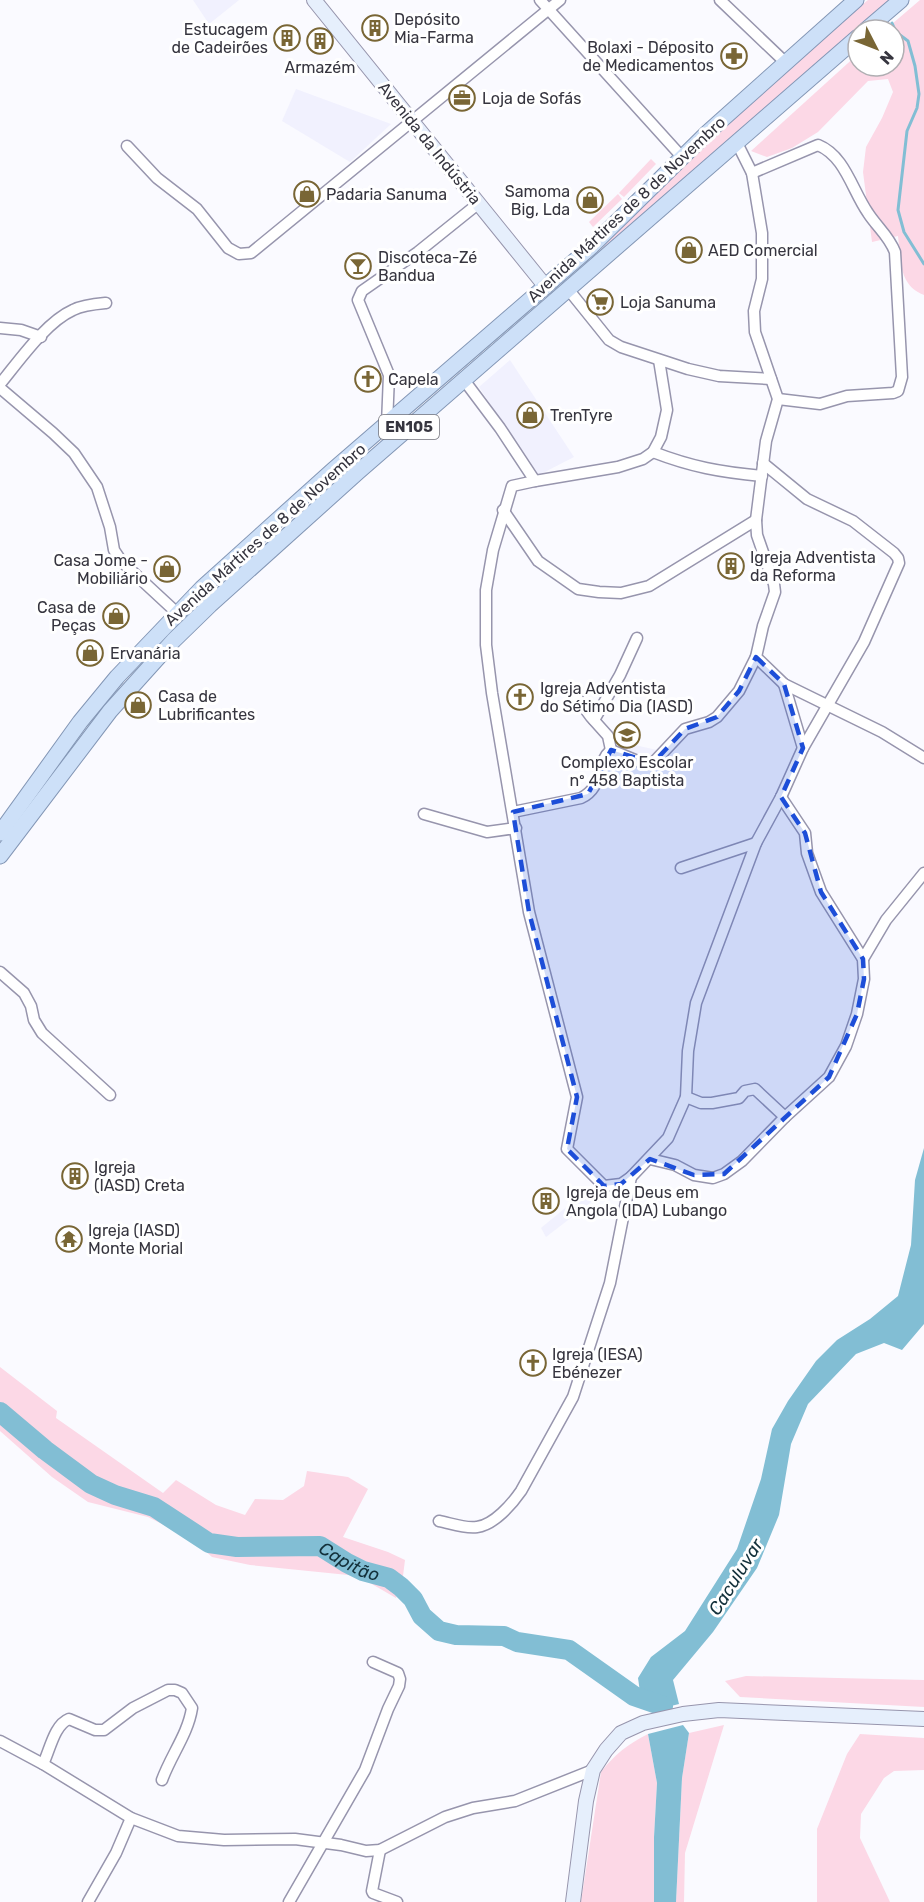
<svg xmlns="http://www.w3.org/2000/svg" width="924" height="1902" font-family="Rubik,sans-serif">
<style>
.built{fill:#f1f1fe}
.green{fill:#fcd8e6}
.water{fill:#82bed4}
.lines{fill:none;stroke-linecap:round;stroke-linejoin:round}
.stream{stroke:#82bed4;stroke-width:3}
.river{stroke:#82bed4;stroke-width:20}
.street-casing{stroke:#9795ad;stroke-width:13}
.secondary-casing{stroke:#9795ad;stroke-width:16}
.primary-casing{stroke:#8396b5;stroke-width:17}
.street{stroke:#fff;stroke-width:10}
.secondary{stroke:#e6effc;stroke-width:14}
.primary{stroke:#cde0f8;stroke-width:15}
.marked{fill:#1d4ed8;fill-opacity:0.2;stroke:#1d4ed8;stroke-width:4.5;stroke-dasharray:12 8;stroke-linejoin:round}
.labels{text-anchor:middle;stroke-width:6;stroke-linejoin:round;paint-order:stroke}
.shield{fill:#fff;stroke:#727279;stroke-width:1.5}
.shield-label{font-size:15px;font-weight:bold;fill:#36353f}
.poi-label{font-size:16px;fill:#36353f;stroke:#fff;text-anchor:start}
.street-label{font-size:16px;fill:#36353f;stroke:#fff}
.water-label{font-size:18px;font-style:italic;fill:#13313b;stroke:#fff}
</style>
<rect width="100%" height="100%" fill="#fafaff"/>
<g class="built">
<path d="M 193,0 L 239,0 L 209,24 Z"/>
<path d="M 296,89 L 391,124 L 350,162 L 282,121 Z"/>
<path d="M 510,360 L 574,457 L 537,476 L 479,387 Z"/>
<path d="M 624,725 L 635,727 L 630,744 L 657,750 L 656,758 L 619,750 Z"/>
<path d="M 592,1186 L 599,1196 L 546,1237 L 541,1228 Z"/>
</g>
<g class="green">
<path d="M 868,0 L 890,0 L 587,263 C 650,202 708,137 773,79 C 804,52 836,26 868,0 Z"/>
<path d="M 920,0 L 924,0 L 924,295 C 898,285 901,259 898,236 L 872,242 L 863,172 L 866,147 L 882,118 L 893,92 L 888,79 L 868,81 L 818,132 L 792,148 L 767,157 L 751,151 L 858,54 L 858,66 L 894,66 L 894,30 L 885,30 Z"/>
<path d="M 651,159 L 656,164 L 624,197 L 619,193 Z"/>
<path d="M 618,194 L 622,199 L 593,227 L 589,222 Z"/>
<path d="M 0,1367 L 57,1411 L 56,1418 L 163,1493 L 176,1480 L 216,1505 L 245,1515 L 255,1499 L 283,1500 L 304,1486 L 307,1471 L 348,1477 L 368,1489 L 343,1537 L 388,1552 L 405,1560 L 403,1576 L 396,1598 L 358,1576 L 250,1565 L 212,1557 L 192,1539 L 148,1517 L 88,1502 L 52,1477 L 0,1431 Z"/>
<path d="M 746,1676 L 924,1680 L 924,1707 L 740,1697 L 725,1681 Z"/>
<path d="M 724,1725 L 685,1853 L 684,1902 L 676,1902 L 682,1778 L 689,1733 Z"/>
<path d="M 648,1734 L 657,1783 L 654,1837 L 654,1902 L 581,1902 L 601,1772 C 615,1754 628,1744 648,1734 Z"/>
<path d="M 860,1734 L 924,1738 L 924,1770 L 894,1771 L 884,1778 L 861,1814 L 860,1838 L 890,1902 L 817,1902 L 817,1829 L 847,1754 Z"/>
</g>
<g class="water">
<path d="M 924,1148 L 924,1324 L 902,1350 L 884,1343 L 856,1354 L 808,1404 L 791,1444 L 779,1515 L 757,1568 L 713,1632 L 673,1680 L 679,1704 L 651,1711 L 642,1706 L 638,1678 L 651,1657 L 685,1631 L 737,1549 L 761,1479 L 772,1429 L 788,1401 L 816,1361 L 837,1340 L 870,1319 L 898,1296 L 911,1245 L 915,1180 Z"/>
<path d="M 683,1725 L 689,1733 L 682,1778 L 676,1902 L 654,1902 L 654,1837 L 657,1783 L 648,1734 Z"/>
</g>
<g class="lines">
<path class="stream" d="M 892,23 L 896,32 L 908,41 L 915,66 L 919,94 L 917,108 L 907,131 L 898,210 L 904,232 L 924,264"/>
<path class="river" id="s1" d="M 0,1412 L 45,1450 L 91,1484 L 115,1495 L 154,1507 L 209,1543 L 237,1547 L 320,1546 L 347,1563 L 363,1571 L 389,1578 L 401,1587 L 413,1599 L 422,1616 L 439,1631 L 456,1635 L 504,1636 L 517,1642 L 569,1650 L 634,1696 L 663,1706"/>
<g class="street-casing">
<g id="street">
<path d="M 540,0 L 682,157"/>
<path d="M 720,0 L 785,62"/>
<path d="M 737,143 L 752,173 L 762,233 L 762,279 L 754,311 L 755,332 L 778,399 L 766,441 L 756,520 L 757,535 L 774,584 L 775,592 L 763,626 L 756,657 L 784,684 L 882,732 L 924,758"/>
<path d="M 127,146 L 157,178 L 197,209 L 228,248 L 239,254 L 251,253 L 560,0"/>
<path d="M 752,173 L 818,145 C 845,156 852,190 868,213 C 877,227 889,236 895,252 L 902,377 L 898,391 L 893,393 L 847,396 L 820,404 L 778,399"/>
<path d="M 568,289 L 609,340 L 621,347 L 688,369 L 719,376 L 771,379"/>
<path d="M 0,328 L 21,330 L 41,337"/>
<path d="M 464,380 L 500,428 L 535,481 L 512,486 L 493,550 L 486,590 L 486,645 L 492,693 L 529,912 L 577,1097 L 567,1149 L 604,1186 L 621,1184 L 631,1177 L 668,1138 L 686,1097 L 688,1051 L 696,1003 L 756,843 L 781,797 L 803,748 L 864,642 L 899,563 L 898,558 L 894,553 L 853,521 L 807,499 L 763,463"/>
<path d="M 0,384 C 19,361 46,322 73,310 C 83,305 95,304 106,303"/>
<path d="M 0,388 L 53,433 L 74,453 L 97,487 L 110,527 L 114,550 L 122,562 L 176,612"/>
<path d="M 387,424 L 389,375 L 358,300 L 362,291 L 418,252 L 479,203"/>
<path d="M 653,452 C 692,467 720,472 762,476"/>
<path d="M 535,481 L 618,467 L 643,459 L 653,452 L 661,437 L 667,410 L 659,360"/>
<path d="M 503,510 L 538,561 L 578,589 L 599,592 L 621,593 L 649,586 L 756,520"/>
<path d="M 784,684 L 803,748"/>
<path d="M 577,698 L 591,717 L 608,736 L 611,750"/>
<path d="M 594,720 L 620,675 L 637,638"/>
<path d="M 513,812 L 581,798 C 604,787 595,764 611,750 L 645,764 L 653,763 L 685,729 L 709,722 L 717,717 L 739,691 L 756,657"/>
<path d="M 424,814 L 487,832 L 516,828"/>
<path d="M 681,868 L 756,843"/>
<path d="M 863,959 L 886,920 L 924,873"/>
<path d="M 0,972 L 24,993 L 31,1006 L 34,1020 L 42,1033 L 110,1095"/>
<path d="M 686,1097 L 701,1103 L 712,1103 L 739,1098 L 745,1091 L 755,1089 L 785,1117"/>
<path d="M 650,1159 L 675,1165 L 694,1175 L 713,1178 L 724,1174 L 742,1161 L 785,1117 L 829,1077 L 846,1046 L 857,1014 L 864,979 L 863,959 L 821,892 L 807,853 L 805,833 L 781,797"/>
<path d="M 439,1521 C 450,1523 465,1529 477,1527 C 494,1525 512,1504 521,1491 L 573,1397 L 610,1283 L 631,1177"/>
<path d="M 0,1741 L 43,1764 L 131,1818 L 178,1836 L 224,1840 L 295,1839 L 341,1845 L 366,1851 L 380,1850 L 445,1817 L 473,1808 L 515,1801 L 593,1770"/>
<path d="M 43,1764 C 50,1750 54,1725 69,1719 L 95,1730 L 104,1730 L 133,1708 L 168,1690 L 175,1690 L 182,1693 L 192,1708 C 188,1734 171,1755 162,1780"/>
<path d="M 380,1850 L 372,1891 L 373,1893 L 397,1902"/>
<path d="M 88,1902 L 116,1853 L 131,1818"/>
<path d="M 289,1902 L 365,1770 L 388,1709 L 399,1686 L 400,1679 L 398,1673 L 373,1662"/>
</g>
</g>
<g class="secondary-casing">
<g id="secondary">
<path d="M 314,0 L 546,287"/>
<path d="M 573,1902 L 586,1801 L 593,1770 L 606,1750 L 621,1733 L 643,1723 L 683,1714 L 719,1710 L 924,1719"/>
</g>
</g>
<g class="primary-casing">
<g id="primary">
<path d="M 866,30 L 901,0"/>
<path d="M 0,833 L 80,722 L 117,677 L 202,588 L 333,470 L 592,246 L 707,133 L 856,0"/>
<path d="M 0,856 L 110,711 L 173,641 L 210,605 L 358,472 L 858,37"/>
</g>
</g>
<use href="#street" class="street"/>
<use href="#secondary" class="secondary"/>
<use href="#primary" class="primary"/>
</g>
<path class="marked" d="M 756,657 L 784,684 L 803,748 L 781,797 L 805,833 L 821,892 L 863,959 L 864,979 L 857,1014 L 829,1077 L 724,1174 L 694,1175 L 650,1159 L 621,1184 L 604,1186 L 567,1149 L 577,1097 L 529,912 L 513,812 L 588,794 L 611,750 L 653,763 L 685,729 L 717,717 L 739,691 Z"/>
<defs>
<g id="building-ring" transform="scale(1.35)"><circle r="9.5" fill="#fff" stroke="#796635" stroke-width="1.5"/><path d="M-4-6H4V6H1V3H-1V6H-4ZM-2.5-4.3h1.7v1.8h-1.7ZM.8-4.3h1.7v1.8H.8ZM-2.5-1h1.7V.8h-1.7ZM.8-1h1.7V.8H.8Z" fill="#796635"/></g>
<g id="pharmacy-ring" transform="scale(1.35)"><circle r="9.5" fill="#fff" stroke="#796635" stroke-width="1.5"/><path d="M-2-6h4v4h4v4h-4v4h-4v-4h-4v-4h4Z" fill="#796635"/></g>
<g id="office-ring" transform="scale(1.35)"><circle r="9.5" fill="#fff" stroke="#796635" stroke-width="1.5"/><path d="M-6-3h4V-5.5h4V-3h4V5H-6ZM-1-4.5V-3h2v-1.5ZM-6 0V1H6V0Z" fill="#796635"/></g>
<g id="shop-ring" transform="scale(1.35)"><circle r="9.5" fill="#fff" stroke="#796635" stroke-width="1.5"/><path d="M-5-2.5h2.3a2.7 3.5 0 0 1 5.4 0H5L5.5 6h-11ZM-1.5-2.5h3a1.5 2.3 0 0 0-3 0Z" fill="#796635"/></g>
<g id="bar-ring" transform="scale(1.35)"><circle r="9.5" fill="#fff" stroke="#796635" stroke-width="1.5"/><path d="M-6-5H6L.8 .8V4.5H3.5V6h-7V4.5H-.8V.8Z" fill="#796635"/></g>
<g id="supermarket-ring" transform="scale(1.35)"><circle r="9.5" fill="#fff" stroke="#796635" stroke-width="1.5"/><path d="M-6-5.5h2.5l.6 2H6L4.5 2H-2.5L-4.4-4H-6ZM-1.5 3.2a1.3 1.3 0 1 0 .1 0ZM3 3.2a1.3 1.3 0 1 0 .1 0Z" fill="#796635"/></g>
<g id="church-ring" transform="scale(1.35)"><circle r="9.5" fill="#fff" stroke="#796635" stroke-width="1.5"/><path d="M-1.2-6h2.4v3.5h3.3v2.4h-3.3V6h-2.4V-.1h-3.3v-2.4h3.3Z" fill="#796635"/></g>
<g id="school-ring" transform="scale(1.35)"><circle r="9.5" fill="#fff" stroke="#796635" stroke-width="1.5"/><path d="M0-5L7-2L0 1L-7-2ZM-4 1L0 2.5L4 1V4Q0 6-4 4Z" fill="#796635"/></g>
<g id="temple-ring" transform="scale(1.35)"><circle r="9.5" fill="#fff" stroke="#796635" stroke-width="1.5"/><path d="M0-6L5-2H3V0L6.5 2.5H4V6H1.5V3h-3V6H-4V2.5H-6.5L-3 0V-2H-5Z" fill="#796635"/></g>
</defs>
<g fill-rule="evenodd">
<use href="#building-ring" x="375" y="28"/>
<use href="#building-ring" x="287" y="38"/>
<use href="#building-ring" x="320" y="41"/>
<use href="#pharmacy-ring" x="734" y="56"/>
<use href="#office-ring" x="462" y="98"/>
<use href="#shop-ring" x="307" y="194"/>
<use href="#shop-ring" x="590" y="200"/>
<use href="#shop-ring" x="689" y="250"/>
<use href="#bar-ring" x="358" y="266"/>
<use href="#supermarket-ring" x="600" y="302"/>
<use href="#church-ring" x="368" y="379"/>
<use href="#shop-ring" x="530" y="415"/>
<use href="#building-ring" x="731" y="566"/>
<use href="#shop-ring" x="167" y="569"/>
<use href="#shop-ring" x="116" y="616"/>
<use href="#shop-ring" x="90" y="653"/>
<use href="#church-ring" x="520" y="697"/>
<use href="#shop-ring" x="138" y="705"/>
<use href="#school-ring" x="627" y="735"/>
<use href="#building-ring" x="75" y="1176"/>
<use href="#building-ring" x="546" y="1201"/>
<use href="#temple-ring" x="69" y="1239"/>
<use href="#church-ring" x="533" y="1363"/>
</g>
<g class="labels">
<rect class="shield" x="379" y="415" width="60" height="24" rx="4.5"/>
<g class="shield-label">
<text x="409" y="432">EN105</text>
</g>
<g class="poi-label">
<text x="394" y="25">Depósito<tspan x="394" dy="18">Mia-Farma</tspan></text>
<text x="268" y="35" text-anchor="end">Estucagem<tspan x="268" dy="18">de Cadeirões</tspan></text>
<text x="714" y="53" text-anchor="end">Bolaxi - Déposito<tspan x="714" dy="18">de Medicamentos</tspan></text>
<text x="320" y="73" text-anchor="middle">Armazém</text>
<text x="482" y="104">Loja de Sofás</text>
<text x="570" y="197" text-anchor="end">Samoma<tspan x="570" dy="18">Big, Lda</tspan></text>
<text x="326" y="200">Padaria Sanuma</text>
<text x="708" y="256">AED Comercial</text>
<text x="378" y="263">Discoteca-Zé<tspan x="378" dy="18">Bandua</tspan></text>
<text x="620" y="308">Loja Sanuma</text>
<text x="388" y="385">Capela</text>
<text x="550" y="421">TrenTyre</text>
<text x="750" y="563">Igreja Adventista<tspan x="750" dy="18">da Reforma</tspan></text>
<text x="148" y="566" text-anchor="end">Casa Jome -<tspan x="148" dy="18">Mobiliário</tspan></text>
<text x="96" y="613" text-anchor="end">Casa de<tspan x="96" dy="18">Peças</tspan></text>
<text x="110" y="659">Ervanária</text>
<text x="540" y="694">Igreja Adventista<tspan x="540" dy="18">do Sétimo Dia (IASD)</tspan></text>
<text x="158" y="702">Casa de<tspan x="158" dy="18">Lubrificantes</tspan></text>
<text x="627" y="768" text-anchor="middle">Complexo Escolar<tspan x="627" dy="18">nº 458 Baptista</tspan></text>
<text x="94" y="1173">Igreja<tspan x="94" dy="18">(IASD) Creta</tspan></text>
<text x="566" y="1198">Igreja de Deus em<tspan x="566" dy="18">Angola (IDA) Lubango</tspan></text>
<text x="88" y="1236">Igreja (IASD)<tspan x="88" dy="18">Monte Morial</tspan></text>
<text x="552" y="1360">Igreja (IESA)<tspan x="552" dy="18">Ebénezer</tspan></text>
</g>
<g class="street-label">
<text transform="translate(430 143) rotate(51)" y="6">Avenida da Indústria</text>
<text transform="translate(626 209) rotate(-43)" y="6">Avenida Mártires de 8 de Novembro</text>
<text transform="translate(265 534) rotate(-42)" y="6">Avenida Mártires de 8 de Novembro</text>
</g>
<g class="water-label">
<text dy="6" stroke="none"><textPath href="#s1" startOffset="394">Capitão</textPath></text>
<text transform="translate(736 1577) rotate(-58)" y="6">Caculuvar</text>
</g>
</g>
<g transform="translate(876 48) rotate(132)"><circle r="28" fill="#ffffff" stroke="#afaeb2" stroke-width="1.5"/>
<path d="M0-4.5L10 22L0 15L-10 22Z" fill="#796635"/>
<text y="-9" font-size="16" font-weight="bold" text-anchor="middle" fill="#36353f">N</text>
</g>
</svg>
